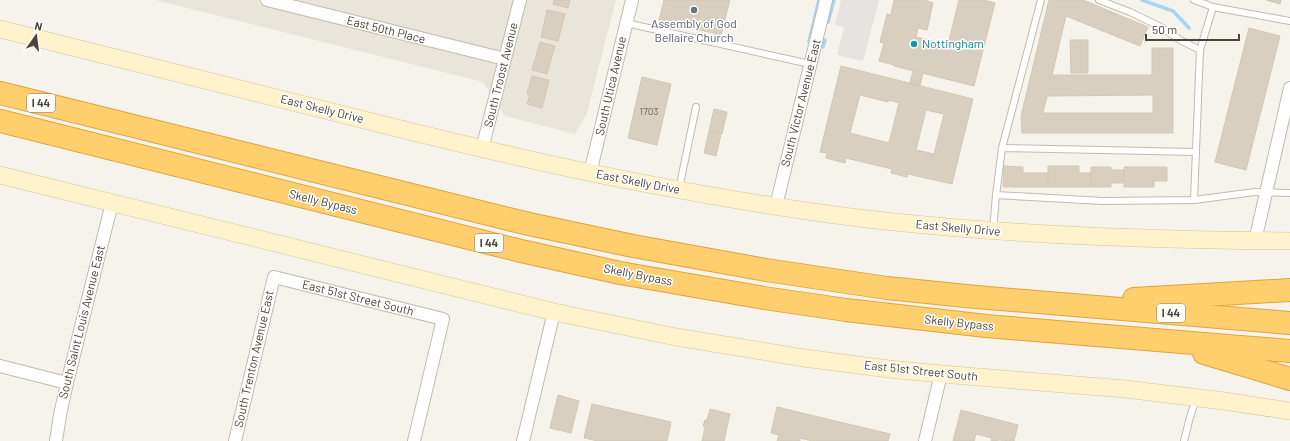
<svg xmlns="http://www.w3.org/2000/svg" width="1290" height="441" font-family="Barlow,sans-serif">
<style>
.residential{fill:#eae5da}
.parking{fill:#e5e3e0}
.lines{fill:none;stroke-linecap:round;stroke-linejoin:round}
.stream{stroke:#a9d4f2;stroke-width:3.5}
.building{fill:#d8cfc1;stroke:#d3c7b4;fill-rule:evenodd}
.service-casing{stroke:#c2bbae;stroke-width:8}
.minor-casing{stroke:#c2bbae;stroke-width:14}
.secondary-casing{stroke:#d6c79b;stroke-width:18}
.motorway-casing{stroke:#e0a43c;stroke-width:24}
.service{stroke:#fff;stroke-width:6}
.minor{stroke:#fff;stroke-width:12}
.secondary{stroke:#fff3cd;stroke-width:17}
.motorway{stroke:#ffcf6e;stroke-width:22}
.worship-dot{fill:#6b7280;stroke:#fff;stroke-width:1.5}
.culture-dot{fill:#0f9aa8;stroke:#fff;stroke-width:1.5}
.labels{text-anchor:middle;stroke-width:3;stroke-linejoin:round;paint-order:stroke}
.number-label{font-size:10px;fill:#6e675b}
.shield{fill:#fff;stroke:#817c74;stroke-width:1}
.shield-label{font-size:11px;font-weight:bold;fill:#4b4439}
.worship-label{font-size:12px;fill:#5b616d;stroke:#fff}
.street-label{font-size:12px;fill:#4b4439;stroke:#fff}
.culture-label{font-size:12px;fill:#0d838f;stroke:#fff;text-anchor:start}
</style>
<rect width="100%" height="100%" fill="#f6f3ec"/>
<path class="residential" d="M 155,0 L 616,0 L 587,113 L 575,134 L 505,116 L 483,82 Z"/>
<path class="parking" d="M 841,0 L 879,0 L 863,61 L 837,55 L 844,27 L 835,25 Z"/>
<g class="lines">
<g class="stream">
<path d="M 1142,0 L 1173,11 L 1189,28"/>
<path d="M 828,22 L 834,0"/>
<path d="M 809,42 L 819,0"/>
<path d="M 823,47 L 825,40"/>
</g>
</g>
<g class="building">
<path d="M 554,0 L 570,0 L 568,8 L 553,4 Z"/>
<path d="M 664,0 L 730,0 L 721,35 L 659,20 Z"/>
<path d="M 894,0 L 925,0 L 933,3 L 927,30 L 918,28 L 916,37 L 948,45 L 959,0 L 984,0 L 995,3 L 974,86 L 894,66 L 894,65 L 879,61 L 884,43 L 880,42 L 887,14 L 891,15 Z"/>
<path d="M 1049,0 L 1083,0 L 1148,27 L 1140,46 L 1066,16 L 1052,75 L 1152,75 L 1152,48 L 1173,48 L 1173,133 L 1022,133 L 1021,116 ZM 1153,95 L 1153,113 L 1043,113 L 1047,96 Z"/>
<path d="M 1266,0 L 1281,0 L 1280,4 Z"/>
<path d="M 547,10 L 565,14 L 558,41 L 541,37 Z"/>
<path d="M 1249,28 L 1280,36 L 1246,170 L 1215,162 Z"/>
<path d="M 1070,40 L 1088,40 L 1088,73 L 1071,73 Z"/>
<path d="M 540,42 L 555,46 L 547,74 L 532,70 Z"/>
<path d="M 841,66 L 973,99 L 952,184 L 908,174 L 907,177 L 891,173 L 892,169 L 846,158 L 845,163 L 826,158 L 827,153 L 820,152 ZM 860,95 L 888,102 L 889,100 L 899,103 L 889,143 L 850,133 ZM 926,110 L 944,114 L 934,154 L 916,150 Z"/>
<path d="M 913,71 L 923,73 L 920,86 L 910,83 Z"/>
<path d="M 532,76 L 549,80 L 542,108 L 527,104 L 530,95 L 527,94 Z"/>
<path d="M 642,77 L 671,84 L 657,145 L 628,138 Z"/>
<path d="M 714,109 L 727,112 L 722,134 L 709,131 Z"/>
<path d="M 709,131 L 721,134 L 716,156 L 704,153 Z"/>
<path d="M 1004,166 L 1023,167 L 1023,173 L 1049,173 L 1048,187 L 1003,187 Z"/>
<path d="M 1048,166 L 1079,166 L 1079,173 L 1091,173 L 1091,187 L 1048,187 Z"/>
<path d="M 1091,167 L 1111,167 L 1111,170 L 1124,170 L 1124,183 L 1111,183 L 1111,187 L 1091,187 Z"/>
<path d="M 1124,167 L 1167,167 L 1167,181 L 1154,181 L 1154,187 L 1124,187 Z"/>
<path d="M 558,395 L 579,401 L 571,433 L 550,428 Z"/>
<path d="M 592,404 L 671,422 L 667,441 L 598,441 L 584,438 Z"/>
<path d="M 777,407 L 890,434 L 888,441 L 812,441 L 800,438 L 800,441 L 777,441 L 779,435 L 771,433 Z"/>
<path d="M 710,409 L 730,414 L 724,441 L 702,441 L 705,427 L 703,426 L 705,420 L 707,420 Z"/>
<path d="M 961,410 L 1018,425 L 1014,441 L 998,440 L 997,441 L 991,441 L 992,438 L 976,434 L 974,441 L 953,441 Z"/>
</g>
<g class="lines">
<g class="service-casing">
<g id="service">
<path d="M 1099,0 L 1130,12 L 1159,26 L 1180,40 L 1200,50"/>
<path d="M 1194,0 L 1213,7"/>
<path d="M 626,23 L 810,64"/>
<path d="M 1002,148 L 1041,0"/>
<path d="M 679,189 L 696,107"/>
<path d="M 996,195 L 1002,148 L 1196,152"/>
<path d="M 1194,200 L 1200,50 L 1213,7 L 1290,21"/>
<path d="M 993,230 L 996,195 L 1103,201 L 1194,200 L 1255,192 L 1290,193"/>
<path d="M 1184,441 L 1190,417 L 1196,399"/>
</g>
</g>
<g class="minor-casing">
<g id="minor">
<path d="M 267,0 L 505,59"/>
<path d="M 482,149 L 520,0"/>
<path d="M 590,173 L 632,0"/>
<path d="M 776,206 L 826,0"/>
<path d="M 1255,241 L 1290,88"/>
<path d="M 0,366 L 67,383"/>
<path d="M 56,441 L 60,415 L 67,383 L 112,203"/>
<path d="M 235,441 L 274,277 L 443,319 L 414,441"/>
<path d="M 523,441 L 554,312"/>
<path d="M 925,441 L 941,374"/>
</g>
</g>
<g class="secondary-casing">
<g id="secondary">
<path d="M 0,29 C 115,57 230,86 345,115 C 456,143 567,170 680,190 C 751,203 823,215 895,222 C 1026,236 1158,240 1290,241"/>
<path d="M 0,175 L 554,312 L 676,337 L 804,358 L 889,369 L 941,374 L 1125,389 L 1224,401 L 1290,411"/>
</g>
</g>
<g class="motorway-casing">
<g id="motorway">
<path d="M 0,93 L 529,224 L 633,246 L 766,270 L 887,288 L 976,297 L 1290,323"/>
<path d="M 0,121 L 521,251 L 620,273 L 764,298 L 846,310 L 986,326 L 1290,351"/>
<path d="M 1134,299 L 1290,290"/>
<path d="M 1204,353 L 1290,379"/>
</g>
</g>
<use href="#service" class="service"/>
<use href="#minor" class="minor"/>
<use href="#secondary" class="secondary"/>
<use href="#motorway" class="motorway"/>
</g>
<circle class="worship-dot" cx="694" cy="10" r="4"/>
<circle class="culture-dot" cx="914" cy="44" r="4"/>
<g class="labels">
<g class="number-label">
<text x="649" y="115">1703</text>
</g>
<g class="shield">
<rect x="27" y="94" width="28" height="18" rx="3"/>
<rect x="475" y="234" width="28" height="18" rx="3"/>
<rect x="1157" y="304" width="28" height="18" rx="3"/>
</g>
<g class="shield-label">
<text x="41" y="107">I 44</text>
<text x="489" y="247">I 44</text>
<text x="1171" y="317">I 44</text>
</g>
<g class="worship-label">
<text x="694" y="28">Assembly of God<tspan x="694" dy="14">Bellaire Church</tspan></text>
</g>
<g class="street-label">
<text transform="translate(386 30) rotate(14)" y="4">East 50th Place</text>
<text transform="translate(501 75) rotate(-76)" y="4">South Troost Avenue</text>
<text transform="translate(611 86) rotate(-77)" y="4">South Utica Avenue</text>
<text transform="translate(801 103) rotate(-76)" y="4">South Victor Avenue East</text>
<text transform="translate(322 109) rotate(14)" y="4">East Skelly Drive</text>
<text transform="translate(638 182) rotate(11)" y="4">East Skelly Drive</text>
<text transform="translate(323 202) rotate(14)" y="4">Skelly Bypass</text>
<text transform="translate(958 228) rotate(5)" y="4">East Skelly Drive</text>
<text transform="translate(638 275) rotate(11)" y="4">Skelly Bypass</text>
<text transform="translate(358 298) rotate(14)" y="4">East 51st Street South</text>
<text transform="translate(82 322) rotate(-76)" y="4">South Saint Louis Avenue East</text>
<text transform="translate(959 323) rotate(6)" y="4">Skelly Bypass</text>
<text transform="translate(254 359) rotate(-77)" y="4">South Trenton Avenue East</text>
<text transform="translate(921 371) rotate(6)" y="4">East 51st Street South</text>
</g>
<g class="culture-label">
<text x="922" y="48">Nottingham</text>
</g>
</g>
<g transform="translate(36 36) rotate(14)" stroke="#ffffff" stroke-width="3" paint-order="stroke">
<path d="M0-3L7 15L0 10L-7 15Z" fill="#4b4439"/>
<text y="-6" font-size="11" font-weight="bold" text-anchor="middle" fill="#4b4439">N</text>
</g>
<path d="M1146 34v6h93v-6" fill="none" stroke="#4b4439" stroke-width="2"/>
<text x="1152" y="34" font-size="12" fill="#4b4439" stroke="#ffffff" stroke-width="3" paint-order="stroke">50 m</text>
</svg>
